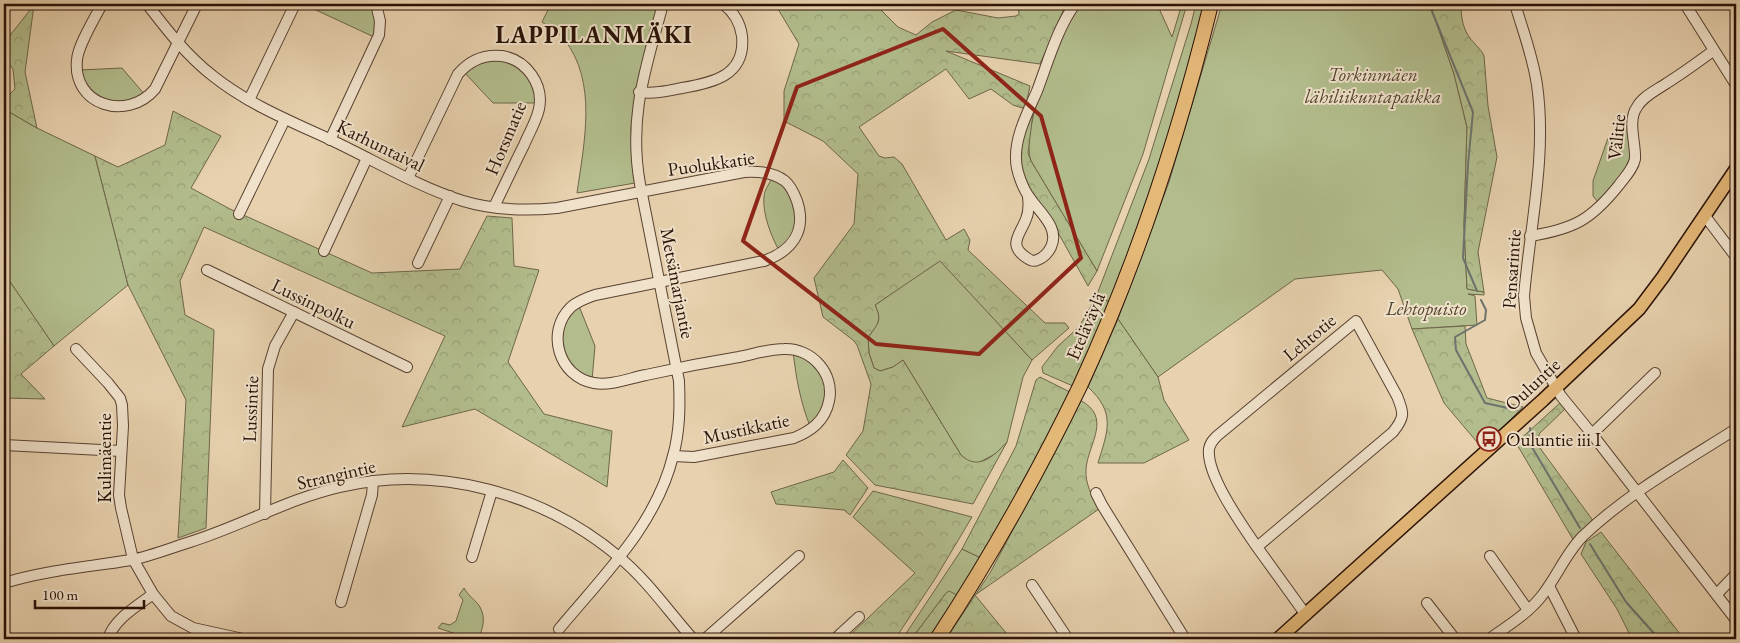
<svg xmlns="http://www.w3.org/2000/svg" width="1740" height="643" font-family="'EB Garamond',serif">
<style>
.green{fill:#b2bc8c;stroke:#6e6649}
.forest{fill:url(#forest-crowns);stroke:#6e6649}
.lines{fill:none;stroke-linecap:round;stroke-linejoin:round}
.stream{stroke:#6c736d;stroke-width:2}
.minor-casing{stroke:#594130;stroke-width:12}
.major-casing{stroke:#2a1106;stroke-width:15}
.highway-casing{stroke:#2a1106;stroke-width:16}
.minor{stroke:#efe1ca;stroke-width:10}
.major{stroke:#e4b877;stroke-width:12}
.highway{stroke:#e4b877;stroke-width:14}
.marked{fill:none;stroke:#8f2418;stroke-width:4;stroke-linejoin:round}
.labels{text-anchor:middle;stroke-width:4;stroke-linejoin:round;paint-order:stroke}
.park-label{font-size:19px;font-style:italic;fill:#53442e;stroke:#efe1ca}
.street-label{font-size:19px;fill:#2a1106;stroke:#efe1ca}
.poi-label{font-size:19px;fill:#2a1106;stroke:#efe1ca;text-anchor:start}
.district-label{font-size:24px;font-weight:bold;letter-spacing:1px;fill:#2a1106;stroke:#efe1ca}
</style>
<defs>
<pattern id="forest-crowns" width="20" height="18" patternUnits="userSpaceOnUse" patternTransform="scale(1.25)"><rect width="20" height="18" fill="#b2bc8c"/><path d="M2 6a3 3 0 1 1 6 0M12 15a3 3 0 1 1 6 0" fill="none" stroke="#99a177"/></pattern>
</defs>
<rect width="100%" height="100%" fill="#e7d1ae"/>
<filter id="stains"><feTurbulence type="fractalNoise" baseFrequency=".004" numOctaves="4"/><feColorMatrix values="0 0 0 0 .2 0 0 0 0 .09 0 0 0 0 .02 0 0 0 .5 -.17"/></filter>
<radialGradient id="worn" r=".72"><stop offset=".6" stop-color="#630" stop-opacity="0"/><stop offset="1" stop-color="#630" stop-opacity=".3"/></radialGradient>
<g class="green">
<path d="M 303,4 L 373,4 L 377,18 L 374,37 Z"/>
<path d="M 551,4 L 659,4 L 636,93 L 631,129 L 635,183 L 577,193 C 584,143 598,82 564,39 C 558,32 549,27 542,22 Z"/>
<path d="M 1080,4 L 1157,4 L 1172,37 L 1182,4 L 1187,4 L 1143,154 L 1097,271 L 1031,161 C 1019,130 1061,31 1080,4 Z"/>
<path d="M 1196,4 L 1206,4 L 1186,80 L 1139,229 L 1110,302 L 1096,297 L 1149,159 L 1191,24 Z"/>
<path d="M 1222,4 L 1430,4 L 1454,74 L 1467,127 L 1464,225 L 1467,289 L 1484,292 L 1484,295 L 1468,294 L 1475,296 L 1477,325 L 1412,329 L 1398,289 L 1382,270 L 1295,279 L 1158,377 L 1118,319 L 1169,182 Z"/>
<path d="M 503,60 C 530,73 529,74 537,103 L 493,103 L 464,72 L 479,62 Z"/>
<path d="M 122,68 L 145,95 L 130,103 L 104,101 L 89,90 L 80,70 Z"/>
<path d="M 4,109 L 37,128 L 95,156 L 128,285 L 54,346 L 4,273 Z"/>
<path d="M 1630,128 L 1632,153 L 1622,176 L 1598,202 L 1593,196 L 1593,181 L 1608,138 Z"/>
<path d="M 772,178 L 788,190 L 797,216 L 794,235 L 780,252 C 772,239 762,213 764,197 C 764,191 769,184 772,178 Z"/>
<path d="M 940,260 L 1032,360 L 1023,377 L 1007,442 L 997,453 L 978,463 L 969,462 L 961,455 L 903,360 L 893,367 L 880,371 L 874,368 L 869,353 L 868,338 C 877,323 883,323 875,305 Z"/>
<path d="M 579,306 L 595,346 L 592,380 L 570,366 L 562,348 L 563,327 L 571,313 Z"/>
<path d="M 793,351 L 811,360 L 825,380 L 826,405 L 810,426 C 800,401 796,377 793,351 Z"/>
<path d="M 962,549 L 981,558 L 959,596 L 946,593 L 916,633 L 903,638 Z"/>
<path d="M 464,588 C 469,597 476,600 480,607 C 486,618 483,629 478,639 L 471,639 L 438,628 L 442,623 L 450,625 L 456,621 L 463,600 L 459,595 Z"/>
</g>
<g class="forest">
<path d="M 775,4 L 875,4 L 898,27 L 916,35 L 932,22 L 956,10 L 998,18 L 1016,16 L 1019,14 L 1018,4 L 1066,4 L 1040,64 L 946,51 L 1030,86 L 1026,105 L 1022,108 L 1013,105 L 991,89 L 969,99 L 946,69 L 859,127 L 879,156 L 885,158 L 894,157 L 902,164 L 946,240 L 964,229 L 970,240 L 968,250 L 1045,323 L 1065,323 L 1069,328 L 1032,360 L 940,261 L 875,305 C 883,323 877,323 868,338 L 869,353 L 874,368 L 880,371 L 893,367 L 903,360 L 961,455 C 978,471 993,457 1007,442 L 973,504 L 875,485 L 846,455 L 863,431 L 871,384 L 857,345 L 853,340 L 823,317 L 814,278 L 854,224 L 858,174 L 823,141 L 784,121 L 784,91 L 799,44 Z"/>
<path d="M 1430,4 L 1461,4 C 1461,19 1463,32 1475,44 C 1479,49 1481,49 1484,56 L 1488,106 L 1497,157 L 1478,252 L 1484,292 L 1467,289 L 1464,225 L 1467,127 L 1454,74 Z"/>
<path d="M 34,5 L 25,72 L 37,128 L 4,109 L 4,100 L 15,89 L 13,69 L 4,59 L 4,43 Z"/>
<path d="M 173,111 L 221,136 L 191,188 L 230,209 L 372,273 L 460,269 L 487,216 L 512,218 L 514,266 L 539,270 L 508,362 L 544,414 L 612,431 L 607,487 L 475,409 L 402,427 L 445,336 L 204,227 L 180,281 L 185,315 L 214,330 L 206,528 L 178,538 L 186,400 L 128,285 L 95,156 L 118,167 L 165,145 Z"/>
<path d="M 1033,113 L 1028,153 L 1031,161 L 1097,271 L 1088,286 L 1056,229 L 1031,194 L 1020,166 L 1022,133 Z"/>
<path d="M 4,273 L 54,346 L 21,374 L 45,399 L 4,398 Z"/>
<path d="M 1096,297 L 1110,302 L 1073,386 L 1043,373 L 1042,367 L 1058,346 L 1079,327 Z"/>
<path d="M 1118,319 L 1158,377 L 1164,400 L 1189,440 L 1144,463 L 1098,463 C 1108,430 1116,413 1088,387 Z"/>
<path d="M 1465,326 L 1466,344 L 1487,398 L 1523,407 L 1482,448 L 1444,403 L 1412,329 Z"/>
<path d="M 1040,377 L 1070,392 L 1044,444 L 981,558 L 962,549 L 1016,446 L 1036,380 Z"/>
<path d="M 1080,400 C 1113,418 1088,443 1086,469 C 1085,484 1092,496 1099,509 L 975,595 L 1011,639 L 946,639 L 990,573 L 1051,458 Z"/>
<path d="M 1560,403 L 1565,409 L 1539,434 L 1540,448 L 1594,522 L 1574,541 L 1516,443 Z"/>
<path d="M 843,460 L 868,488 L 850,515 L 844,510 L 776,504 L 771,492 L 834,472 Z"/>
<path d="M 873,491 L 972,517 L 935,579 L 895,639 L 846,639 L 915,573 L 853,517 Z"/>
<path d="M 1601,532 L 1684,639 L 1632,639 L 1617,609 L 1581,554 L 1586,542 Z"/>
<path d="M 949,591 L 959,596 L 928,639 L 902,639 L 916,633 L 946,593 Z"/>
</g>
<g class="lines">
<g class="stream">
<path d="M 1429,4 L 1473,112 L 1468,164 L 1463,258 L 1477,291"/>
<path d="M 1481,300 L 1486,310 L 1485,320 L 1455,337 L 1456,350 L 1485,403 L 1517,410"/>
<path d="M 1530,428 L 1530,444 L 1580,528"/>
<path d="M 1590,544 L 1626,602 L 1659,639"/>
</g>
<g class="minor-casing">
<g id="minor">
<path d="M 102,4 C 95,18 78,45 77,60 C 72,105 127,122 155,89 L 197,4"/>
<path d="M 147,4 C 167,30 187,56 213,76 C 248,104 290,121 329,139 C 374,160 416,186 463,201 C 493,210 526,211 557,208 L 744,172 C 758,171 773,172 785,181 C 791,186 794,193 797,201 C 807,231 792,251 764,261 L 595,295 C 586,298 578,301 571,307 C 545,332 559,377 594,383 C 611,386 630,378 646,375 C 677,368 708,362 739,357 C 754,354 769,349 784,349 C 812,348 835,374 829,401 C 825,421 811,431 794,438 L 694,457 L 673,456"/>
<path d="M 1515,4 C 1523,31 1533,57 1537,85 C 1547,155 1530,226 1524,296 L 1526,318 L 1536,353 L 1561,396 L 1592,434 L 1736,620"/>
<path d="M 1685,4 L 1736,85"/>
<path d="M 639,92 C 654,94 667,91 682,88 C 712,83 746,76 742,36 C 740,22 734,12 723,4"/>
<path d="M 249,100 L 295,4"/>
<path d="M 330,140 L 379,35 L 380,21 L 376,4"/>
<path d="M 408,178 L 458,74 C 469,61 484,54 502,56 C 527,60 544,85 539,109 C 536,122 529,133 524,145 C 514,165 504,186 494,207"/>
<path d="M 1028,197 C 1029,205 1029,212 1026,219 C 1020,235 1007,245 1027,258 C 1030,260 1034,262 1037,260 C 1043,258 1048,253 1051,247 C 1060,228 1040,213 1030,198 C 1023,189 1016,171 1016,159 C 1015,136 1028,112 1037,91 C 1048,62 1057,29 1075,4"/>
<path d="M 239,214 L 285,119"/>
<path d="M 1705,216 L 1736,257"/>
<path d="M 1530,236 C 1574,229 1591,220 1619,185 C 1625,177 1633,169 1635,159 C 1636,143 1627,121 1637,107 C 1643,96 1657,90 1667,83 C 1683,73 1698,62 1713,51"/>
<path d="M 324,251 L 367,158"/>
<path d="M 418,263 L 450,196"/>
<path d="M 207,270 L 407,367"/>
<path d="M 76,349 L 108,383 L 120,398 L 122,405 L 123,426 L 119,495 L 121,508 L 133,559 L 153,594 L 171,616 L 193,628 L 243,639"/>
<path d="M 1592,434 L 1655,373"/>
<path d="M 4,445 L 121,451"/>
<path d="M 1096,493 L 1102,505 L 1185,639"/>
<path d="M 265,514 L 268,369 L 275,346 L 294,312"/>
<path d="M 1257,547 L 1393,432 C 1405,417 1404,413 1397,396 L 1356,321 L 1217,436 C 1213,440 1210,443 1209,449 C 1206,475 1242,525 1257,547 L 1306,615"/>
<path d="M 1490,556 L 1528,610"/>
<path d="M 472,557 L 492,491"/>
<path d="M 4,583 C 46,570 89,567 131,560 C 151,556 171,548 190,542 C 241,526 288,499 340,487 C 437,464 543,493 619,557 C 647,580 669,612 693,639"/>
<path d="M 1032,585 L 1068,639"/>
<path d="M 1549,586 L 1576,639"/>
<path d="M 1717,594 L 1736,574"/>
<path d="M 341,602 L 372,495 L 373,481"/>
<path d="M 1427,603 L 1455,639"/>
<path d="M 559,629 C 603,576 656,525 673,456 C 680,431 680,406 679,381 L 640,184 C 628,116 646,68 663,4"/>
<path d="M 108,639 C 114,619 137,606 153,594"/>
<path d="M 705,639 L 799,556"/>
<path d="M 835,639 L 859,617"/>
<path d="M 1489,639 C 1506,627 1526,615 1540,598 C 1556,579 1565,554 1583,536 C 1628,493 1684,462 1736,429"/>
</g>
</g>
<g class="major-casing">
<path id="major" d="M 1278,639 L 1543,400 L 1639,309 L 1663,277 L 1736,169"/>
</g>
<g class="highway-casing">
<path id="highway" d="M 937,639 C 990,558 1038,473 1080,386 C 1137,263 1179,135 1211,4"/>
</g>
<use href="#minor" class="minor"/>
<use href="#major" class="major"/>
<use href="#highway" class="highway"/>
</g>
<path class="marked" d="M 943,29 L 1041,116 L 1081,258 L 979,354 L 876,344 L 743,241 L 797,87 Z"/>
<defs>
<g id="bus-ring" transform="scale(1.25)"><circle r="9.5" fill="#efe1ca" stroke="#8f2418" stroke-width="1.5"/><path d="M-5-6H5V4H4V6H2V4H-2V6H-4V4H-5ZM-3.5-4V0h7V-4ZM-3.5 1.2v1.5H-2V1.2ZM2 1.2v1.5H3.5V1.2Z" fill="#8f2418"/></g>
</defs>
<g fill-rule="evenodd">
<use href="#bus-ring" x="1489" y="439"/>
</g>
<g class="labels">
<g class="park-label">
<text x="1373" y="81">Torkinmäen<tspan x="1373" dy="22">lähiliikuntapaikka</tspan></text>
<text x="1426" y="315">Lehtopuisto</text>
</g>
<g class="street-label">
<text transform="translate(1616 137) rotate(-84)" y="7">Välitie</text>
<text transform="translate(505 138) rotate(-67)" y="7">Horsmatie</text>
<text transform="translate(381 145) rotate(26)" y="7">Karhuntaival</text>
<text transform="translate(711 163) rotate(-8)" y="7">Puolukkatie</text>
<text transform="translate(1511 269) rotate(-86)" y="7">Pensarintie</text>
<text transform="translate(678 283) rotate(79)" y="7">Metsämarjantie</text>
<text transform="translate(314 303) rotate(26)" y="7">Lussinpolku</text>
<text transform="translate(1085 326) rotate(-67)" y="7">Eteläväylä</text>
<text transform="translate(1309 337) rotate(-40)" y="7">Lehtotie</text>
<text transform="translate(1532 384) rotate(-43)" y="7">Ouluntie</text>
<text transform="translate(250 409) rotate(-88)" y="7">Lussintie</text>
<text transform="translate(746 428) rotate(-12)" y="7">Mustikkatie</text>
<text transform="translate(104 458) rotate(-90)" y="7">Kulimäentie</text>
<text transform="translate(336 474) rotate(-13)" y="7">Strangintie</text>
</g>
<g class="poi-label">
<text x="1506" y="446">Ouluntie iii I</text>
</g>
<g class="district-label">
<text x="594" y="43">LAPPILANMÄKI</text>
</g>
</g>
<rect width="1740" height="643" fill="none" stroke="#e7d1ae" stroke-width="20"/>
<rect x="5" y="5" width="1730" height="633" fill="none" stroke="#2a1106" stroke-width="2.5"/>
<rect x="10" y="10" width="1720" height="623" fill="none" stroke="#2a1106"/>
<path d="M35 600v8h109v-8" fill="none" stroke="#2a1106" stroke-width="2.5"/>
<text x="42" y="600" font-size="15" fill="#2a1106" stroke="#efe1ca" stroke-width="4" paint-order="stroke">100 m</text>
<rect width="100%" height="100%" filter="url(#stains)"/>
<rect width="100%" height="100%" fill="url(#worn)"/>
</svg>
